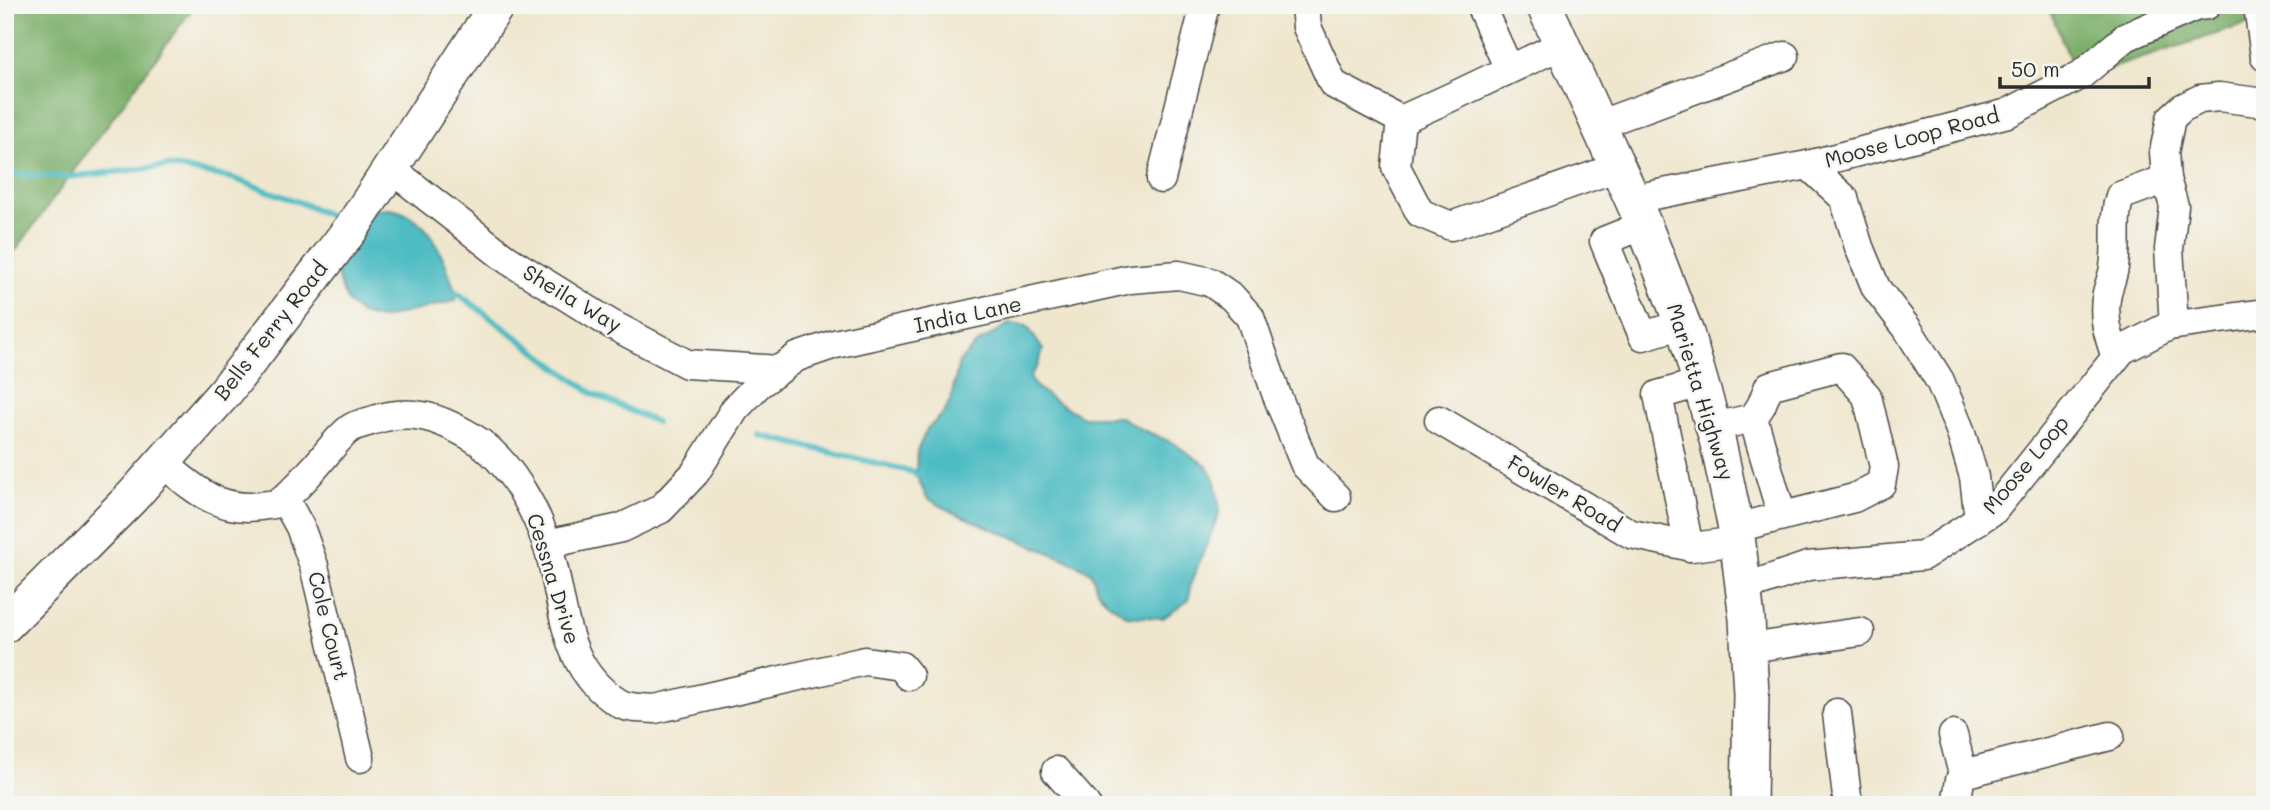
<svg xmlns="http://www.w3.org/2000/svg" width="2270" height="810" font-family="Mali,sans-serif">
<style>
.forest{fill:#7caf6a;stroke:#546d4a;stroke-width:2}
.water{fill:#4dbcc3;stroke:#3c7477;stroke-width:2}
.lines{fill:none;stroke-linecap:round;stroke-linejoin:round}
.stream{stroke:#4dbcc3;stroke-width:6}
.minor-casing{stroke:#484743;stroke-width:31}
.major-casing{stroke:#484743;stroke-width:38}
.minor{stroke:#fff;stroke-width:28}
.major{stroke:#fff;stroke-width:35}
.labels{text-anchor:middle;stroke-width:5;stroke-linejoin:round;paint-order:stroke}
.street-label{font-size:21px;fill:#2b2b2b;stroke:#f6f6f2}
</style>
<rect width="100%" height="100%" fill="#f6f6f2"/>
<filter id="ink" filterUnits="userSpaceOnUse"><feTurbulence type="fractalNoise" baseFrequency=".0143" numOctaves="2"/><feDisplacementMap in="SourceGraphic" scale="14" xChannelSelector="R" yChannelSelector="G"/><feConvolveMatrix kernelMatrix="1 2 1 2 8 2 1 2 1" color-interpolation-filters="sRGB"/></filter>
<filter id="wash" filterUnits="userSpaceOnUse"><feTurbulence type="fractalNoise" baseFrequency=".00686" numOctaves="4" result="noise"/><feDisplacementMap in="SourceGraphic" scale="28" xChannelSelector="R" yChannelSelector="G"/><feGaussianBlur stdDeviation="1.57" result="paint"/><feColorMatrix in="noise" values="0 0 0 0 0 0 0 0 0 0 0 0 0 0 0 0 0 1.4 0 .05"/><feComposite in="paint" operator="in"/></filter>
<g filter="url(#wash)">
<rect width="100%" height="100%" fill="#efe6cd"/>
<g class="forest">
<path d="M 5,5 L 195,5 L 5,265 Z"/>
<path d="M 2048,5 L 2265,5 L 2265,18 L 2078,79 Z"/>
</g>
<g class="water">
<path d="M 389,209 C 433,215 444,261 457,296 L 455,301 L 380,319 L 361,314 L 348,303 L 340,285 L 334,261 L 363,211 Z"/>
<path d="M 1009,324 L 1027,326 L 1043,350 L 1037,367 L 1030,376 L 1034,385 L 1053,400 L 1083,417 L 1121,417 L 1141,429 L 1173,443 L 1207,466 L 1215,481 L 1220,511 L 1190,585 L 1189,600 L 1163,618 L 1127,616 L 1106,601 L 1097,590 L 1091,572 L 1065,559 L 952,512 L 927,498 L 916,475 L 917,451 L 927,429 L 943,414 L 951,399 L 959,362 L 975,345 Z"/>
</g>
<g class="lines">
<g class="stream">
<path d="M 5,174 L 69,177 L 168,166 L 232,178 L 304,204 L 343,222"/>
<path d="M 456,292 L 593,394 L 656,422"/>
<path d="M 759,435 L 913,472 L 916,475"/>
</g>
</g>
</g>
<g filter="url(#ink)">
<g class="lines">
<g class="minor-casing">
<g id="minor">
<path d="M 1305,5 L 1307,27 L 1333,84 L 1401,120 L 1460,93 L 1561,45"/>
<path d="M 1480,5 L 1509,69"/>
<path d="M 2258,5 L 2265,57"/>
<path d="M 1401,120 L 1396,167 L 1420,213 L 1451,226 L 1618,167"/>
<path d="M 1598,125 L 1785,56"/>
<path d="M 1808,165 L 1844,198 L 1859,247 L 1876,288 L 1907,328 L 1940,381 L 1960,430 L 1974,477 L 1979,520"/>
<path d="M 390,168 L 508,260 L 609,323 L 687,364 L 779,370"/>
<path d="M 1161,179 L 1205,5"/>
<path d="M 1633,199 L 1808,165 L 2008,113 L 2081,75 L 2126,37 L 2197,6 L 2207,5"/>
<path d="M 1644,225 L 1604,241 L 1643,336 L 1683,324"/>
<path d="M 2174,325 L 2169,249 L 2174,206 L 2166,179 L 2164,152 L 2171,118 L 2182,108 L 2200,99 L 2219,97 L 2265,103"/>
<path d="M 2116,357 C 2108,335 2102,316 2107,293 C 2109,284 2113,276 2114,267 C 2118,242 2112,220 2120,196 L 2166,179"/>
<path d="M 1753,418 L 1782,516"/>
<path d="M 1439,420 L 1631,534 L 1692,547 L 1738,541"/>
<path d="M 1713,427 L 1753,418 L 1761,406 L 1769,386 L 1841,367 L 1867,396 L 1884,467 L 1881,484 L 1854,498 L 1736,528"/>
<path d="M 163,463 C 194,489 218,512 261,506 C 266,505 273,505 277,503 C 287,499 307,476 315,467 C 325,456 340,435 351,428 C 357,424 365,423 371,421 C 410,407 438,417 472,437 C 510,460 538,512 550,554 C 565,608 563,670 619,703 C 628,709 644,708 655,709 L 865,661 L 901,666 L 909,676"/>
<path d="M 284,498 L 300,527 L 314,566 L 360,758"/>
<path d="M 547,544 L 621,528 L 661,509 L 695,473 L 735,409 L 758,385 L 797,357 L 835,344 L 1130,279 L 1179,275 L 1210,282 L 1232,297 L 1250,317 L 1276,393 L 1305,465 L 1336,497"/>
<path d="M 1689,547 L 1658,395 L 1700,383"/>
<path d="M 1743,588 L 1808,566 L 1923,556 L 1994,510 L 2122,350 L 2169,326 L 2265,313"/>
<path d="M 1749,648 L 1860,632"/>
<path d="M 1837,713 L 1847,797 L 1850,805"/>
<path d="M 1953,735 L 1963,774"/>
<path d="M 1056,771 L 1086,805"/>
<path d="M 1956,805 L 1960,780 L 1963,774 L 2110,736"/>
</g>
</g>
<g class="major-casing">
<g id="major">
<path d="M 1544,5 L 1644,225 L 1686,333 L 1718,443 L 1736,528 L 1747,619 L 1751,694 L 1749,805"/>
<path d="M 5,625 L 132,497 L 226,391 L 353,226 L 497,5"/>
</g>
</g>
<use href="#minor" class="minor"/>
<use href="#major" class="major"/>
</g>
</g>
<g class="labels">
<g class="street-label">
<text transform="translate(1912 138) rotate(-15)" y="7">Moose Loop Road</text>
<text transform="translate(572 299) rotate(31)" y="7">Sheila Way</text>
<text transform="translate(968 315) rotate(-12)" y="7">India Lane</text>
<text transform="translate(271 331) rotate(-52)" y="7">Bells Ferry Road</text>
<text transform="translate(1700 392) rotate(73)" y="7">Marietta Highway</text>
<text transform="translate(2026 465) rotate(-50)" y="7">Moose Loop</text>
<text transform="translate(1564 494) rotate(31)" y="7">Fowler Road</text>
<text transform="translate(553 579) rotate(73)" y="7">Cessna Drive</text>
<text transform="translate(328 626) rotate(76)" y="7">Cole Court</text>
</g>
</g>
<rect width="2270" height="810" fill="none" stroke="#f6f6f2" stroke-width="28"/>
<path d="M2000 77v10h149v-10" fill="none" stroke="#2b2b2b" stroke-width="3.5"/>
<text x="2011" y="77" font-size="21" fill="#2b2b2b" stroke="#f6f6f2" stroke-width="5" paint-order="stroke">50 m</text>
</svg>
